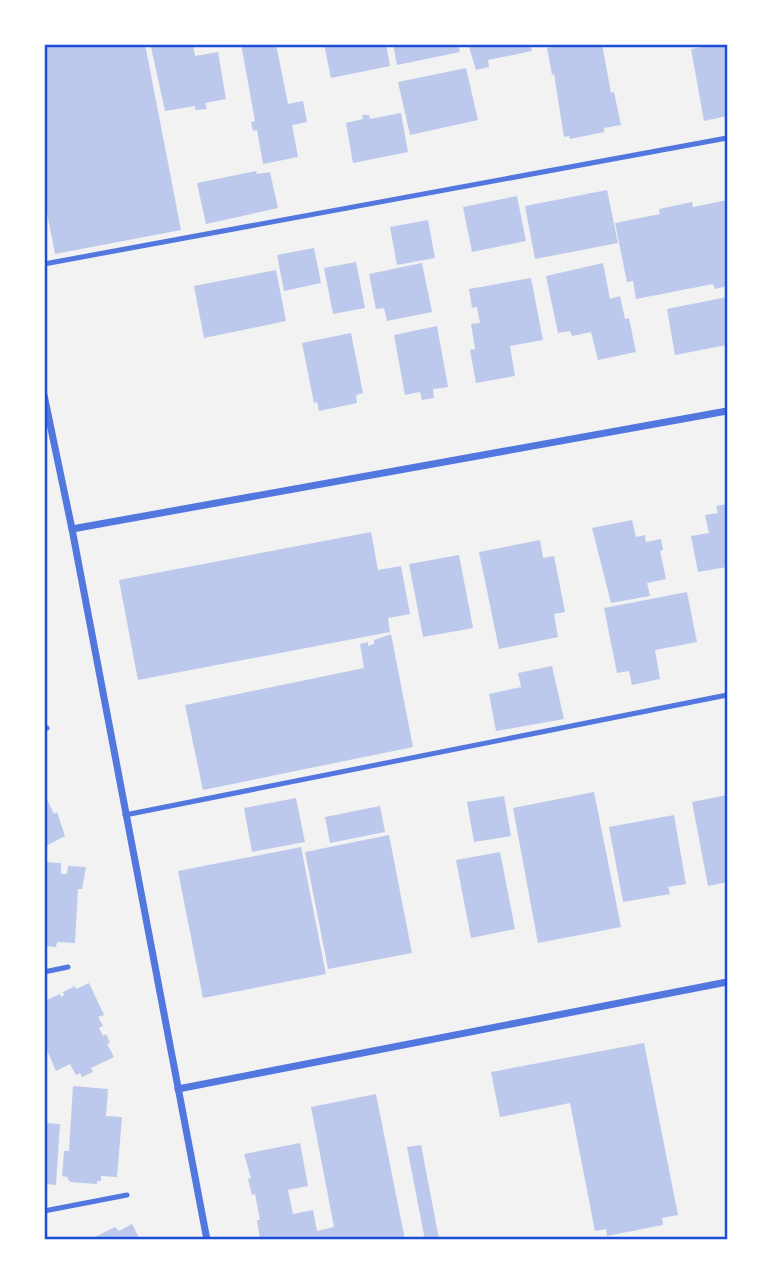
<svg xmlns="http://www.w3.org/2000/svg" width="771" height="1284" font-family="'Varela Round',sans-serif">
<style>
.building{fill:#bdc9ec}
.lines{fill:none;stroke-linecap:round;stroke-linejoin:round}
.service{stroke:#5277de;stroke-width:5}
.minor{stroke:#5277de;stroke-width:7}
.neatline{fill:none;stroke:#1d4ed8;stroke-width:2.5}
</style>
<rect width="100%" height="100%" fill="#f2f2f2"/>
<g class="building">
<path d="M 44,44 L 145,44 L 181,230 L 55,254 L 44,197 Z"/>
<path d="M 168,44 L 193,44 L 195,56 L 218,52 L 226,99 L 205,103 L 207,109 L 195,110 L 195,106 L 165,111 L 151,47 Z"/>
<path d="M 241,44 L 276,44 L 288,104 L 303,101 L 307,122 L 292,125 L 298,157 L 263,164 L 257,130 L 253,131 L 251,122 L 255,121 Z"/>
<path d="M 324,44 L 386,44 L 390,66 L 331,78 Z"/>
<path d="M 393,44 L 458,44 L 460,52 L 397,65 Z"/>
<path d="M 468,44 L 530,44 L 532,51 L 488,60 L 489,67 L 476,70 Z"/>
<path d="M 571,44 L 602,44 L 611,93 L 614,92 L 621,125 L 604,128 L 604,132 L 570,139 L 569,136 L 564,137 L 554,74 L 552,75 L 547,48 Z"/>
<path d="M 720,44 L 727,44 L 727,116 L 704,121 L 691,49 Z"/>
<path d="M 466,68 L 478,120 L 410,135 L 398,82 Z"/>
<path d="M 401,113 L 408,152 L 353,163 L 346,123 L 363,119 L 362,115 L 369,115 L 370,119 Z"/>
<path d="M 256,171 L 257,174 L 270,172 L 278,208 L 206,224 L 197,183 Z"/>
<path d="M 607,190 L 618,243 L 535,259 L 525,206 Z"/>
<path d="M 517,196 L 526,241 L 472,252 L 463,207 Z"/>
<path d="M 727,200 L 727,286 L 715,289 L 713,284 L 636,299 L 633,281 L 627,282 L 615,223 L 660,214 L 659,209 L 692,202 L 693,207 Z"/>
<path d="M 428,220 L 435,258 L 397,265 L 390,227 Z"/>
<path d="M 314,248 L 321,283 L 284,291 L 277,255 Z"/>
<path d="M 356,262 L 365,308 L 333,314 L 324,268 Z"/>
<path d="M 422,263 L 432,312 L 387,321 L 384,308 L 376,309 L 369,274 Z"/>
<path d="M 603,263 L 610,299 L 620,296 L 625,319 L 629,318 L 636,352 L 598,360 L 591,332 L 572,336 L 570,331 L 558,333 L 546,276 Z"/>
<path d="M 276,270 L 286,321 L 204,338 L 194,286 Z"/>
<path d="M 531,278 L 543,340 L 510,346 L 515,376 L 476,383 L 470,350 L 475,349 L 471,324 L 480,323 L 477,307 L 472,308 L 469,289 Z"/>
<path d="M 727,297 L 727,345 L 675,355 L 667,309 Z"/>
<path d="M 437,326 L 448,387 L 433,389 L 434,398 L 422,400 L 420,392 L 405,395 L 394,335 Z"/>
<path d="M 351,333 L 363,393 L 356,395 L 357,403 L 319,411 L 317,402 L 314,403 L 302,343 Z"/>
<path d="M 727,504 L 727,567 L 698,572 L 691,536 L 709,533 L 705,515 L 718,513 L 716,506 Z"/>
<path d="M 632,520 L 636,537 L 645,535 L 646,542 L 661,539 L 663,550 L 660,551 L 666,579 L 647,583 L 650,596 L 611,603 L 592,528 Z"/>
<path d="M 371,532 L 378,570 L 401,566 L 410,614 L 388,618 L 390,632 L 138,680 L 119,580 Z"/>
<path d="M 540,540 L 543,558 L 554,556 L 565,612 L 554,614 L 558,637 L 499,649 L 479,552 Z"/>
<path d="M 459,555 L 473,628 L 423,637 L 409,564 Z"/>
<path d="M 687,592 L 697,642 L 655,650 L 660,679 L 632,685 L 629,671 L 617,673 L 604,608 Z"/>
<path d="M 391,634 L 413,747 L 203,790 L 185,705 L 364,668 L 360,644 L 368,642 L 368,646 L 374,644 L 374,640 Z"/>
<path d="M 552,666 L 564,719 L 496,731 L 489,694 L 521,687 L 518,673 Z"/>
<path d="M 594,792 L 621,927 L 538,943 L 513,808 Z"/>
<path d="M 44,793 L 54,814 L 57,812 L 65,836 L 44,847 Z"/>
<path d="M 727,795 L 727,882 L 708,886 L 692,802 Z"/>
<path d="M 504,796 L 511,836 L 474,842 L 467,802 Z"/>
<path d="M 296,798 L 305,842 L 252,852 L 244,808 Z"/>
<path d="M 380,806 L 385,832 L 330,843 L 325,817 Z"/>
<path d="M 674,815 L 686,884 L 668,887 L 670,894 L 623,902 L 609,827 Z"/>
<path d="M 389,835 L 412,953 L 328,969 L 305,852 Z"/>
<path d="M 301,847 L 326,974 L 203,998 L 178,871 Z"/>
<path d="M 500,852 L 515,929 L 471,938 L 456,860 Z"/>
<path d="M 44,862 L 61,863 L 61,874 L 67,874 L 68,866 L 86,867 L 82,889 L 78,889 L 75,943 L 57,942 L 56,947 L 44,946 Z"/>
<path d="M 89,983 L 104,1015 L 98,1017 L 103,1026 L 99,1028 L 103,1036 L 106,1034 L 110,1043 L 107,1044 L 114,1057 L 91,1068 L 93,1072 L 82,1077 L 80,1073 L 76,1075 L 70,1064 L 56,1071 L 44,1043 L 44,1001 L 60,994 L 61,997 L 64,995 L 63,992 L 75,986 L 76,989 Z"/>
<path d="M 644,1043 L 678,1215 L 662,1218 L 663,1225 L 607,1236 L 606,1229 L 595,1231 L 570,1103 L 500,1117 L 491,1072 Z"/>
<path d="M 73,1086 L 108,1089 L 106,1116 L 122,1117 L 117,1177 L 101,1176 L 101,1181 L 97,1181 L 97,1184 L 70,1182 L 67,1177 L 62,1176 L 64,1151 L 69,1151 Z"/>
<path d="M 376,1094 L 405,1240 L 260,1239 L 257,1220 L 260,1220 L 255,1194 L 252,1195 L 248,1179 L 251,1178 L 244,1154 L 300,1143 L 308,1186 L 288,1190 L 293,1214 L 313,1210 L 317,1231 L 334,1227 L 311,1107 Z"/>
<path d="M 44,1123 L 60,1124 L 56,1185 L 44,1184 Z"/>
<path d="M 421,1145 L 439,1239 L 432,1240 L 425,1240 L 407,1147 Z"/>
<path d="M 132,1224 L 140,1240 L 93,1240 L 93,1238 L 115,1227 L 119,1231 Z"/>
</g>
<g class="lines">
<g class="service">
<path d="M 44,264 L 727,138"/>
<path d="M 44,729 L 47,728"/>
<path d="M 125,815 L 727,695"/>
<path d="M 44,972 L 68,967"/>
<path d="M 44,1211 L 127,1195"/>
</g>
<g class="minor">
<path d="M 44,395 L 72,529 L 207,1240"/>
<path d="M 72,529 L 727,411"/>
<path d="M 178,1089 L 727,982"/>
</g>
</g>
<rect width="771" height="1284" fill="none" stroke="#ffffff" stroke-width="91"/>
<rect x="46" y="46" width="680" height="1192" class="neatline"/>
</svg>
